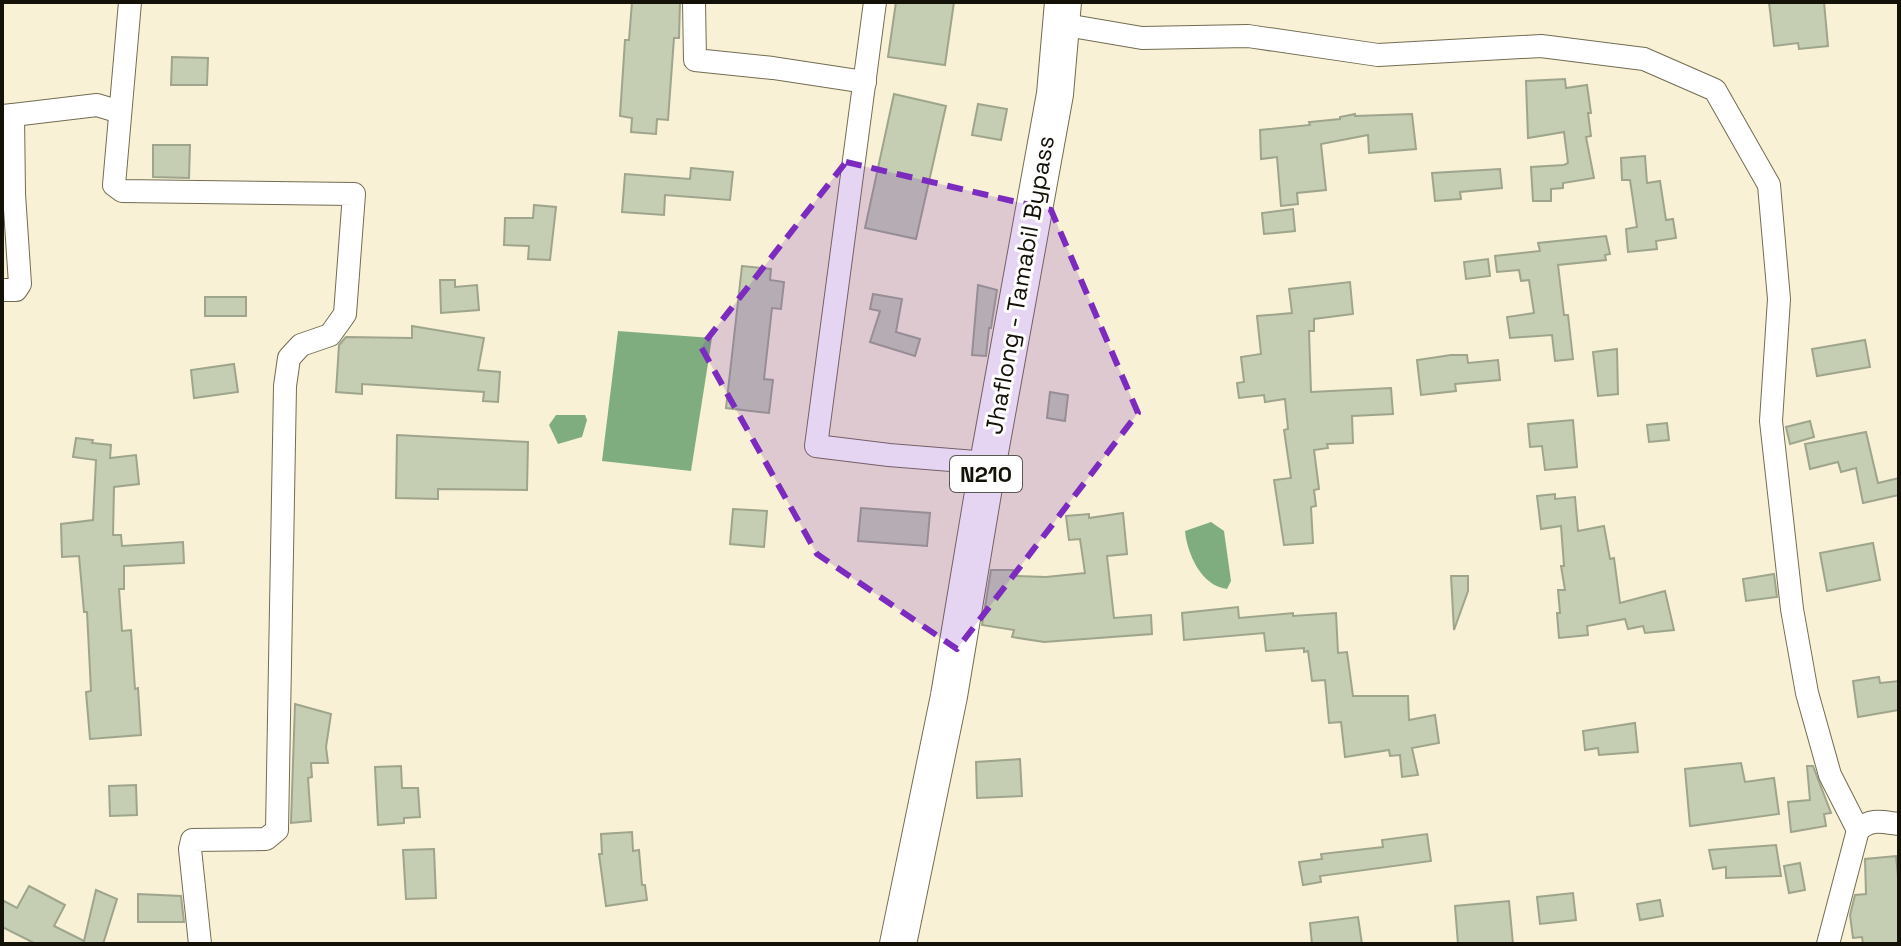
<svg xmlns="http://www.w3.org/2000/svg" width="1901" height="946" font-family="'Space Grotesk',sans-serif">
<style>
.water{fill:#80ad7f}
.building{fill:#c5cdb2;stroke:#9ea58c;stroke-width:2}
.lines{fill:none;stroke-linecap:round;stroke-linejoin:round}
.minor-casing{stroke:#726c53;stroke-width:24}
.trunk-casing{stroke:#726c53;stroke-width:38}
.minor{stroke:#fff;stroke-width:22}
.trunk{stroke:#fff;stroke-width:36}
.marked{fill:#7b2cbf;fill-opacity:0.2;stroke:#7b2cbf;stroke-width:6;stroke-dasharray:16 10;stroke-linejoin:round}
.labels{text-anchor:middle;stroke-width:6;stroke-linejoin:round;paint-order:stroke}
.shield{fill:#fefefe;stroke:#5a5852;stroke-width:2}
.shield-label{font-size:22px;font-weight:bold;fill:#141108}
.street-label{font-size:24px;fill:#141108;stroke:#fefefe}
</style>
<rect width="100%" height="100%" fill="#f8f1d5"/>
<g class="water">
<path d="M 618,331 L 712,338 L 691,471 L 602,461 Z"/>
<path d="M 556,415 L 585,415 L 587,420 L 582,437 L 558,444 L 549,425 Z"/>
<path d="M 1211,522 L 1224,531 L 1231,581 L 1227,589 C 1201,586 1187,553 1185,531 Z"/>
</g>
<g class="building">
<path d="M 632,2 L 680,2 L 679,38 L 674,38 L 668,120 L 657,119 L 656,134 L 631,132 L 632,118 L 620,116 L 625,40 L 629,40 Z"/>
<path d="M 896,2 L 954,2 L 945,65 L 888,57 Z"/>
<path d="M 1769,2 L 1824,2 L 1828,46 L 1799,49 L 1798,43 L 1774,46 Z"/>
<path d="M 172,57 L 208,58 L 207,85 L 171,85 Z"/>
<path d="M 1565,79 L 1566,88 L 1587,85 L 1591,113 L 1588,113 L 1591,136 L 1586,137 L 1594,178 L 1563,183 L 1563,188 L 1551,189 L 1551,201 L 1533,201 L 1531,167 L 1564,165 L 1568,163 L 1564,132 L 1528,138 L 1526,81 Z"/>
<path d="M 894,94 L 946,106 L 916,239 L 865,228 Z"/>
<path d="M 978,104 L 1007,109 L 1001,140 L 972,135 Z"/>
<path d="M 1355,114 L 1355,116 L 1412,114 L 1416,149 L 1369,153 L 1368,135 L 1321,144 L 1326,190 L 1297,193 L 1298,204 L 1281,206 L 1277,157 L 1261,159 L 1260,130 L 1310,125 L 1309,122 L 1340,119 L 1340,117 Z"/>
<path d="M 153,145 L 190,145 L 189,178 L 153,177 Z"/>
<path d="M 1645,156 L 1647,183 L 1660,181 L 1666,220 L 1673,219 L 1676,238 L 1656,241 L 1657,249 L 1628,252 L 1626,229 L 1637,227 L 1630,180 L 1622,180 L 1621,158 Z"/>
<path d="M 691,168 L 733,172 L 730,200 L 665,195 L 664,215 L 622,212 L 625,174 L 690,179 Z"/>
<path d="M 1500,169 L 1502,188 L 1460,192 L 1461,199 L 1435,201 L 1432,173 Z"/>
<path d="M 534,205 L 556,207 L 550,260 L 528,259 L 529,246 L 504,245 L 505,218 L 533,218 Z"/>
<path d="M 1293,209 L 1295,231 L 1264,234 L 1262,213 Z"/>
<path d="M 1606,236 L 1610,254 L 1605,255 L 1606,260 L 1558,265 L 1564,315 L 1568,315 L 1573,359 L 1555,361 L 1552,335 L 1510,338 L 1507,317 L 1534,313 L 1529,280 L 1521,281 L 1519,270 L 1497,272 L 1495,256 L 1540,251 L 1538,243 Z"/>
<path d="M 1488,259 L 1490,276 L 1466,279 L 1464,262 Z"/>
<path d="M 742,266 L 771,269 L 770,280 L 784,282 L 781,309 L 772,308 L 764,379 L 773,380 L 769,413 L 726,408 Z"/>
<path d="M 440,280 L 455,280 L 455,287 L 477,285 L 479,310 L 441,313 Z"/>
<path d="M 1350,282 L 1353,314 L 1314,319 L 1314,331 L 1309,331 L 1311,392 L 1391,388 L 1393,414 L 1352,416 L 1353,443 L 1327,444 L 1328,448 L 1314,450 L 1319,489 L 1314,490 L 1316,506 L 1311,507 L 1313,543 L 1284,545 L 1274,480 L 1291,478 L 1284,430 L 1288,429 L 1285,399 L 1265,402 L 1264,395 L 1239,398 L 1237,383 L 1244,382 L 1241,357 L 1261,354 L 1257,316 L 1292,313 L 1289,289 Z"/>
<path d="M 978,285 L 997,290 L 991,328 L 989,328 L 986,356 L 972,355 Z"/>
<path d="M 873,294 L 902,299 L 896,332 L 920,339 L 915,356 L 870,342 L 880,311 L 870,309 Z"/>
<rect x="205" y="297" width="41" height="19"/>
<path d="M 412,326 L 484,338 L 478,370 L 500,372 L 498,402 L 483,401 L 484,392 L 394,386 L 362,384 L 362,394 L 336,392 L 339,345 L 346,337 L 412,338 Z"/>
<path d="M 1865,340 L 1870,367 L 1817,376 L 1812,349 Z"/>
<path d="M 1617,349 L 1618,394 L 1598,396 L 1593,352 Z"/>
<path d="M 1451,355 L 1467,355 L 1468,363 L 1498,360 L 1500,380 L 1455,384 L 1456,391 L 1421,395 L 1417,360 Z"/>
<path d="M 234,364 L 238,392 L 194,398 L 191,370 Z"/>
<path d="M 1050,392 L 1068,395 L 1065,421 L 1047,418 Z"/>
<path d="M 1573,420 L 1577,467 L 1545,470 L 1542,446 L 1530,447 L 1528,424 Z"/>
<path d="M 1810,421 L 1814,437 L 1790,444 L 1786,427 Z"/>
<path d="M 1667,423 L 1669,440 L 1649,442 L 1647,425 Z"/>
<path d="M 1866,432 L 1878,483 L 1899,478 L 1899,495 L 1863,503 L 1856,468 L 1841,472 L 1838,462 L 1810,469 L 1805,444 Z"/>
<path d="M 397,435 L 528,442 L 527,490 L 438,489 L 438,499 L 396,498 Z"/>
<path d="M 76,438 L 93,440 L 92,443 L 111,445 L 110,458 L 136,455 L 139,484 L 114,487 L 113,535 L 121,535 L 122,546 L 183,542 L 184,563 L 124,566 L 124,589 L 119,589 L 122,631 L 131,630 L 135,689 L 138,688 L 141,735 L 90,739 L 86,692 L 91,691 L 87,612 L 84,612 L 79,556 L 62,557 L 61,524 L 93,520 L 96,460 L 73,457 Z"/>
<path d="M 1555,494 L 1555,499 L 1575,497 L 1578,531 L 1604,526 L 1610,559 L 1614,558 L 1620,603 L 1665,591 L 1674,630 L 1645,633 L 1643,626 L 1628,629 L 1625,619 L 1587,626 L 1588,635 L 1559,638 L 1557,613 L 1560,613 L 1558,590 L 1565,590 L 1561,566 L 1564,566 L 1561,526 L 1541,529 L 1537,496 Z"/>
<path d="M 861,508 L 930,513 L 927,546 L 858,541 Z"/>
<path d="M 733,509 L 767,511 L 764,547 L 730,544 Z"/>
<path d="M 1123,513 L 1127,554 L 1107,556 L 1114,618 L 1151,615 L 1152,634 L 1044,642 L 1012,637 L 1014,630 L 982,625 L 991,570 L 1013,570 L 1014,576 L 1046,577 L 1085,573 L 1080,539 L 1069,540 L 1066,516 L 1089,514 L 1089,518 Z"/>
<path d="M 1873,543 L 1880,580 L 1827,591 L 1820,553 Z"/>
<path d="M 1774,574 L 1777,597 L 1746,601 L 1743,579 Z"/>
<path d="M 1451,576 L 1468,576 L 1468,591 L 1454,630 Z"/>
<path d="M 1238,607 L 1239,618 L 1293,613 L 1293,616 L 1336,613 L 1338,653 L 1347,652 L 1353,696 L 1408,696 L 1409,720 L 1435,715 L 1439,743 L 1412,748 L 1418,775 L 1402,777 L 1400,755 L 1390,756 L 1389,750 L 1345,757 L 1341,722 L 1329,723 L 1325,680 L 1312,681 L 1308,651 L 1304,652 L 1304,648 L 1266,651 L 1264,633 L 1184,640 L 1182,613 Z"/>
<path d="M 1879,677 L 1880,683 L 1899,681 L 1899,710 L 1858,717 L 1853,681 Z"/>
<path d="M 295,704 L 331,714 L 326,747 L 328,763 L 311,763 L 312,777 L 308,778 L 311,821 L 291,823 Z"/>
<path d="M 1635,723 L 1638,752 L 1599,755 L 1598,748 L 1585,750 L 1583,731 Z"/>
<path d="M 1020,759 L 1022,796 L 977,798 L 976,762 Z"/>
<path d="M 1741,763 L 1745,782 L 1774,778 L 1779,814 L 1690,826 L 1685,769 Z"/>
<path d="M 401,766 L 402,788 L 418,788 L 420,817 L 404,818 L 404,823 L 378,825 L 375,767 Z"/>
<path d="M 1807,766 L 1813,766 L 1831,813 L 1824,814 L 1826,826 L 1791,832 L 1788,802 L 1810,800 Z"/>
<path d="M 136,785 L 137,815 L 110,816 L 109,786 Z"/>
<path d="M 632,832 L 633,851 L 639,850 L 642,885 L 645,885 L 647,900 L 606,906 L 599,854 L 602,854 L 601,834 Z"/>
<path d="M 1427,834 L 1431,861 L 1320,876 L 1321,882 L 1303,885 L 1299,862 L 1322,859 L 1321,854 L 1383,847 L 1382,840 Z"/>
<path d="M 1776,845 L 1781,876 L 1726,878 L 1726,867 L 1713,869 L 1709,850 Z"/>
<path d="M 434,849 L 436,898 L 406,899 L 403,850 Z"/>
<path d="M 1896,856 L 1899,887 L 1899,944 L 1863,944 L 1862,937 L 1853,938 L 1850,915 L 1855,895 L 1866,894 L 1865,859 Z"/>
<path d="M 1800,863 L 1805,890 L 1789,893 L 1784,866 Z"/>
<path d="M 29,886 L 65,905 L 54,926 L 84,941 L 96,890 L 117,899 L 103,944 L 36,944 L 2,927 L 2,900 L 17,908 Z"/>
<path d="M 1573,893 L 1576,920 L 1540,924 L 1537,897 Z"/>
<path d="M 138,894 L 181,896 L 184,922 L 138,922 Z"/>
<path d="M 1660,900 L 1663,916 L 1640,920 L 1637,904 Z"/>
<path d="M 1509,901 L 1513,944 L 1458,944 L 1455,906 Z"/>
<path d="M 1358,917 L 1362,944 L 1312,944 L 1310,923 Z"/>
</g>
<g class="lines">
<g class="minor-casing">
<g id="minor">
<path d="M 130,2 L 114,185 L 122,191 L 354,194 L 345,314 L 330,335 L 301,345 L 289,358 L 285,386 L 277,830 L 266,839 L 192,840 L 190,849 L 200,944"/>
<path d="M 694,2 L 695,60 L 773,68 L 865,82"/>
<path d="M 875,2 L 816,446 L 889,455 L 988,463"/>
<path d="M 1060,24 L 1142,38 L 1248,36 L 1378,55 L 1541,46 L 1644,59 L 1715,90 L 1769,185 L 1779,299 L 1771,421 L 1792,609 L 1807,693 L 1830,775 L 1858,830"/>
<path d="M 13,115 L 97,105 L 120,112"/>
<path d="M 2,116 L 13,115 L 14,194 L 20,284 L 16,290 L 2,290"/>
<path d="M 1828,944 L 1858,830 C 1871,818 1882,822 1899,824"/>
</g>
</g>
<g class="trunk-casing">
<path id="trunk" d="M 898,944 L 949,696 L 988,463 L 1055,94 L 1063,2"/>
</g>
<use href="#minor" class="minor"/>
<use href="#trunk" class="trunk"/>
</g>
<path class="marked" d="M 846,162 L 1051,210 L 1138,413 L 957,649 L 817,554 L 701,347 Z"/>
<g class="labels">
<rect class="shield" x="950" y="456" width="72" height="36" rx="6"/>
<g class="shield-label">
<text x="986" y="482">N210</text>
</g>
<g class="street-label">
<text transform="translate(1020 285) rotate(-80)" y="8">Jhaflong - Tamabil Bypass</text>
</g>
</g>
<rect width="1901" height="946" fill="none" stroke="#141108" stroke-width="8"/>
</svg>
